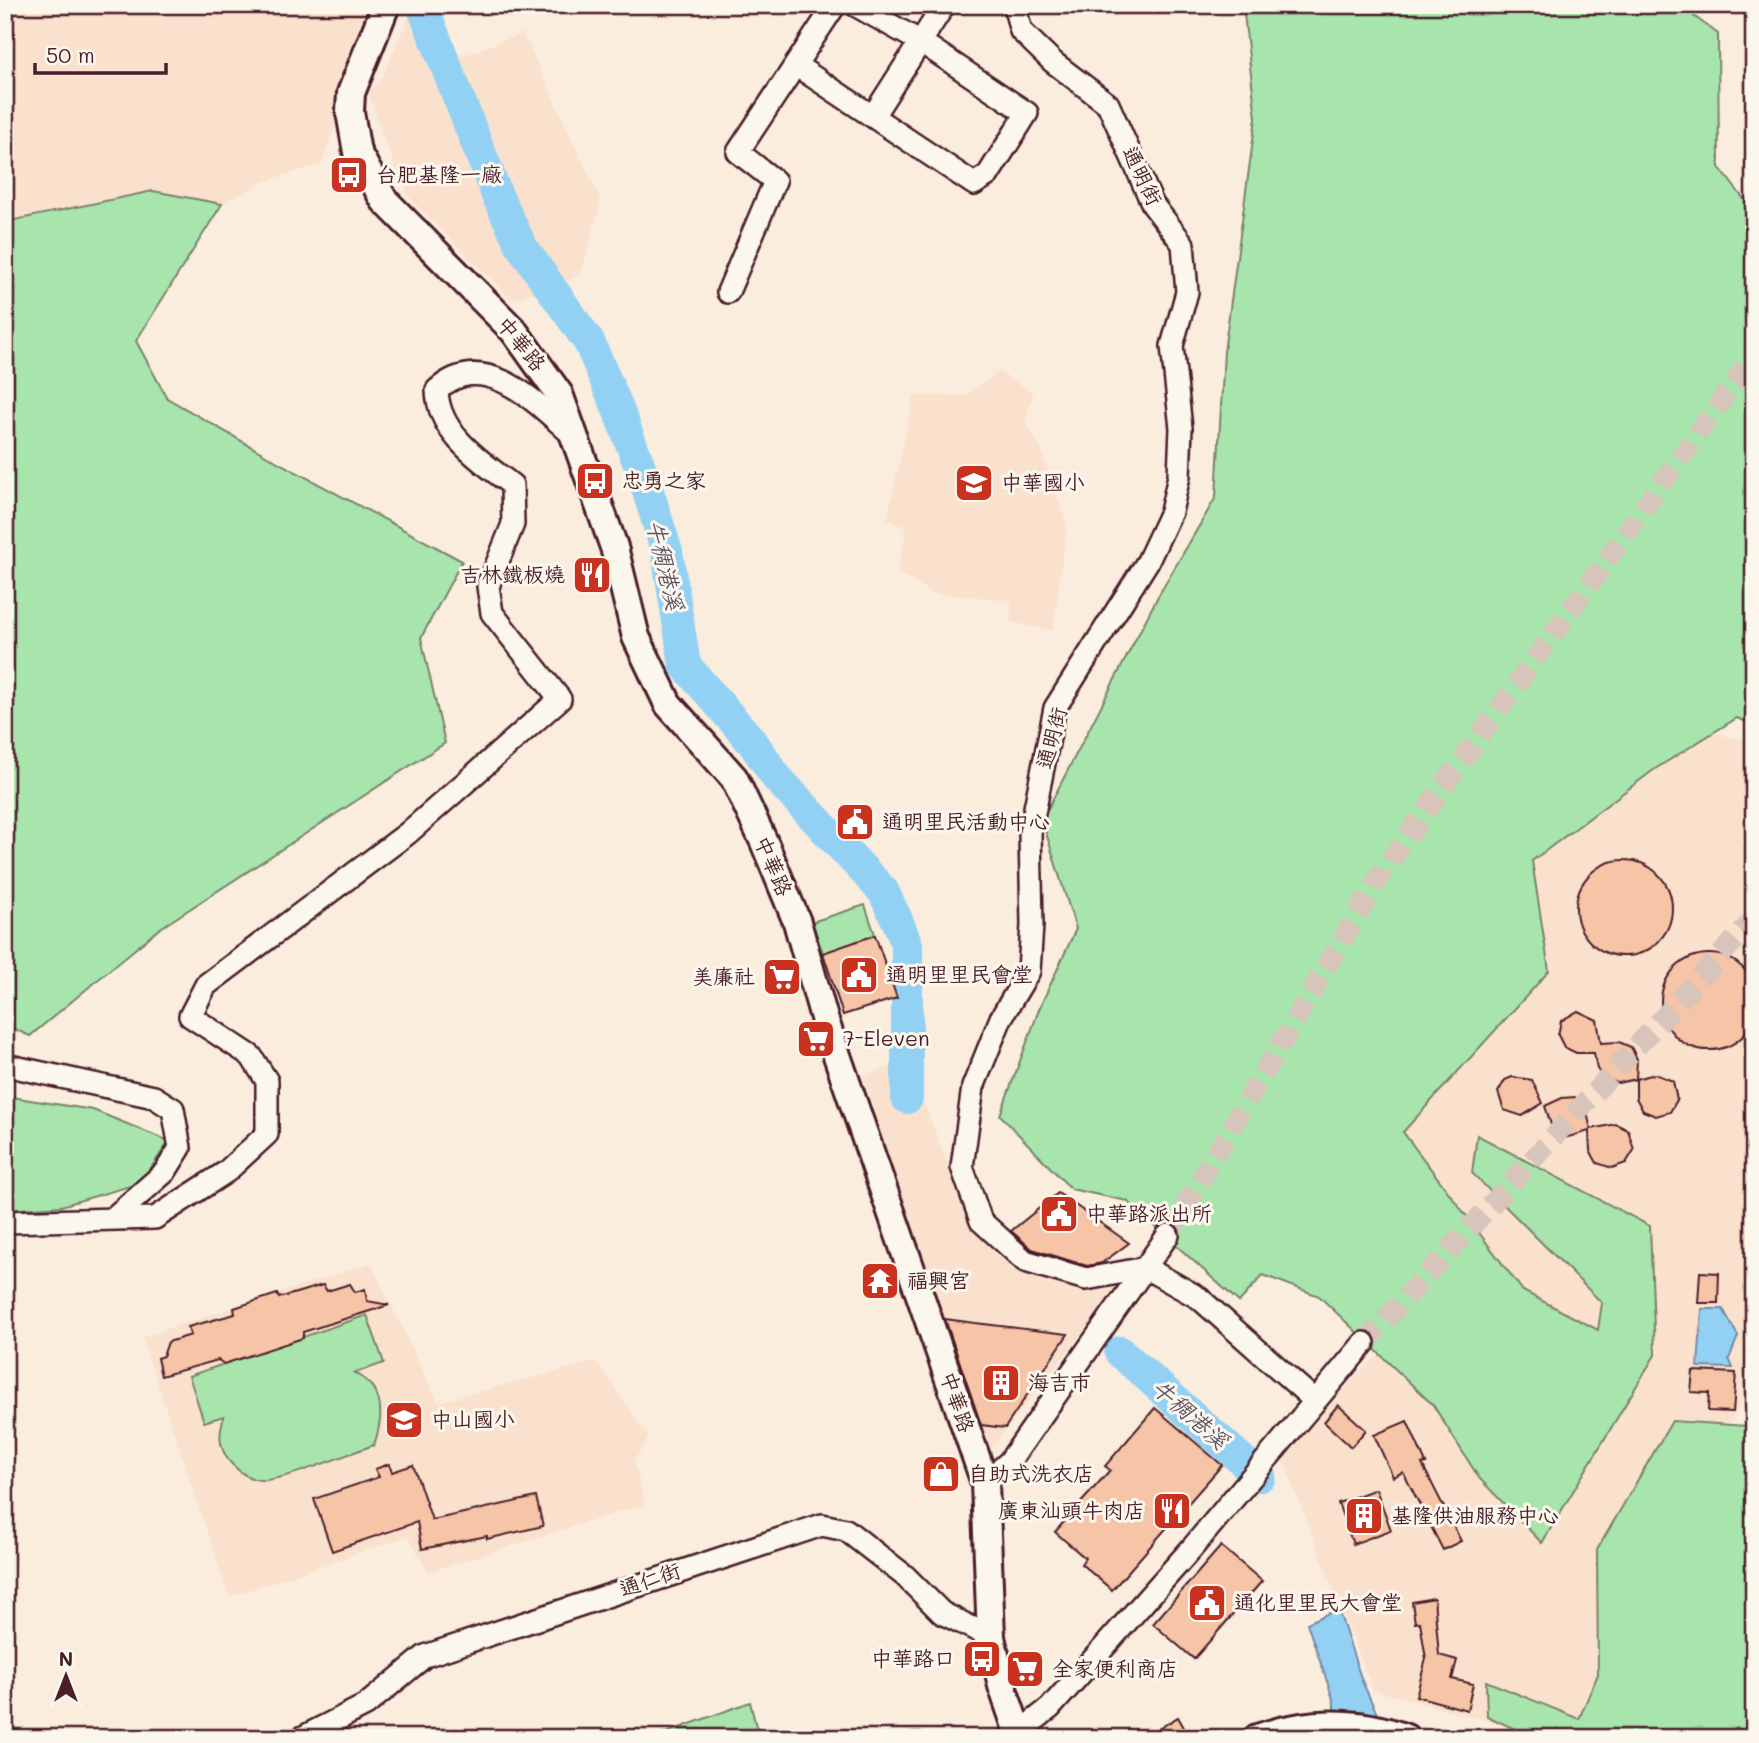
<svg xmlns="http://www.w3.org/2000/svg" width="1759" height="1743" font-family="Mali,'LXGW WenKai TC',sans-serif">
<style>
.built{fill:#f9e1cd}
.green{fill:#a8e5ac;stroke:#79826c;stroke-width:2}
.water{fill:#93d1f4;stroke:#768aa4;stroke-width:2}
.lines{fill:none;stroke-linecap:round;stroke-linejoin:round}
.river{stroke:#93d1f4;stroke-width:32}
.building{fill:#f6c4a6;stroke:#4a1f2b;stroke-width:2}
.minor-tunnel{stroke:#d7c4ba;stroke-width:21;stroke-dasharray:21 10;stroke-linecap:butt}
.minor-casing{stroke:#4a1f2b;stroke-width:26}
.tertiary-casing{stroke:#4a1f2b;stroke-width:32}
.minor{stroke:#fbf7ec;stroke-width:21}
.tertiary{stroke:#fbf7ec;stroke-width:26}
.labels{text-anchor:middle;stroke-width:6;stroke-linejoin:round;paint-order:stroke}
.poi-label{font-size:21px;fill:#4a1f2b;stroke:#fbf7ec;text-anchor:start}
.street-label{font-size:21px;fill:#4a1f2b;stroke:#fbf7ec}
.water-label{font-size:23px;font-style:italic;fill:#605467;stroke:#fbf7ec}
</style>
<rect width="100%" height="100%" fill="#faedde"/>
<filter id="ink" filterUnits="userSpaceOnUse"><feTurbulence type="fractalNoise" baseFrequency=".0143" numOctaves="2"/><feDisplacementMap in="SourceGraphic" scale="14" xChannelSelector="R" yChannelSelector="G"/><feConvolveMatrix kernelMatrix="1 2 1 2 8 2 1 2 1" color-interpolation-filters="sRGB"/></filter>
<g filter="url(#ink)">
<g class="built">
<path d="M 5,5 L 373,5 L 322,164 L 262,182 L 222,204 L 153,191 L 5,222 Z"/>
<path d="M 414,5 L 417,5 L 451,60 L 523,33 L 601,201 L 581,275 L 512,300 L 411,200 L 386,145 L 368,92 L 383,76 Z"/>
<path d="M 999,371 L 1033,393 L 1025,421 L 1040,447 L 1067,524 L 1053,631 L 1010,622 L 1011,600 L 934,594 L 896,572 L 907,529 L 887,519 L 914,395 L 966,396 Z"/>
<path d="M 1654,717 L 1754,743 L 1754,1376 L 1574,1738 L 1550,1738 L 1373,1690 L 1279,1450 L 1369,1363 L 1443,1307 L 1317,1121 Z"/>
<path d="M 907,1062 L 974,1229 L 1020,1268 L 1126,1277 L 982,1460 L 863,1075 Z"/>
<path d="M 371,1263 L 438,1402 L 597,1361 L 649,1437 L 634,1461 L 645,1504 L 428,1572 L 408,1536 L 229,1597 L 142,1337 Z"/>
</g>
<g class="green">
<path d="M 1243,5 L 1679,5 L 1718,34 L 1719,167 L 1754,212 L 1754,726 L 1737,718 L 1655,769 L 1532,861 L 1549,971 L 1403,1132 L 1523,1291 L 1598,1330 L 1602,1303 L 1472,1173 L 1477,1135 L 1650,1226 L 1655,1355 L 1542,1543 L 1479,1478 L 1433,1405 L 1319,1296 L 1263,1275 L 1239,1302 L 1127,1201 L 1071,1189 L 1000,1115 L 1040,1007 L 1076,929 L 1042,820 L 1157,598 L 1216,497 L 1224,352 L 1256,118 Z"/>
<path d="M 153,191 L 222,204 L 136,341 L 167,398 L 283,465 L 462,561 L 421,638 L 445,743 L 159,929 L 30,1036 L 5,1025 L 5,222 Z"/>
<path d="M 865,905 L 875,935 L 823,953 L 812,922 Z"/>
<path d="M 5,1096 L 93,1110 L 169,1141 L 141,1183 L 61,1206 L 5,1210 Z"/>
<path d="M 367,1315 L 384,1363 L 355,1373 C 385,1389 384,1416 374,1445 C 344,1455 294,1477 266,1480 C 252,1482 238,1471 229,1461 C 218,1446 219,1433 224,1416 L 204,1422 L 189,1376 Z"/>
<path d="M 1754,1360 L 1754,1738 L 1534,1738 L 1487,1716 L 1486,1681 L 1579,1719 L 1598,1674 L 1597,1550 L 1672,1421 L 1747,1426 Z"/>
<path d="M 750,1702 L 759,1738 L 652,1738 Z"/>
</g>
<g class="water">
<path d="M 1702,1309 L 1723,1309 L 1738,1336 L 1729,1359 L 1733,1368 L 1698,1367 Z"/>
<path d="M 1338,1609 L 1362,1681 L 1388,1738 L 1334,1721 L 1334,1702 L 1307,1623 Z"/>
</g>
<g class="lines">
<g class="river">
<path d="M 422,5 L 497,195 L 522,247 L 589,342 L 616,404 L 642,472 L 667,552 L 685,665 L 753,743 L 777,778 L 883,891 L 897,920 L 907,945 L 907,1098"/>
<path d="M 1120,1352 L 1260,1476"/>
</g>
</g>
<g class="building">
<circle cx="1624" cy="908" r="48"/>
<path d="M 875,935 L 897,998 L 843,1015 L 823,953 Z"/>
<circle cx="1709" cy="1002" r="48"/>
<path d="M 1578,1011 L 1597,1020 L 1601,1043 L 1619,1042 L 1631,1047 L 1637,1059 L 1636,1079 L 1655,1074 L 1673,1081 L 1677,1100 L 1670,1112 L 1656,1116 L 1643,1111 L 1636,1098 L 1636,1079 L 1618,1083 L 1605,1079 L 1597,1069 L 1594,1053 L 1576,1053 L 1564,1047 L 1558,1035 L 1561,1021 Z"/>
<path d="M 1512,1077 L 1532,1080 L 1543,1103 L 1522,1116 L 1504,1110 L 1498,1092 L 1505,1080 Z"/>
<path d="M 1575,1097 L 1585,1105 L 1591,1129 L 1616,1124 L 1628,1130 L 1634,1150 L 1626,1163 L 1612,1168 L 1597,1163 L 1590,1150 L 1589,1131 L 1565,1138 L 1553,1131 L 1545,1106 L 1562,1098 Z"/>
<path d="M 1058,1193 L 1129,1243 L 1102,1263 L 1087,1266 L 1032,1249 L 1011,1231 Z"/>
<path d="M 1700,1272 L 1719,1273 L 1718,1303 L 1698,1303 Z"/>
<path d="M 350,1284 L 355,1292 L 365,1289 L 367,1301 L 389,1305 L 303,1332 L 303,1338 L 224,1364 L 218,1360 L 161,1376 L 157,1358 L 163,1356 L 168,1342 L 191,1335 L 188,1327 L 235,1314 L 234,1308 L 277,1294 L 279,1298 L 323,1285 L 327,1291 Z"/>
<path d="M 945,1319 L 975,1323 L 1068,1334 L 1005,1428 L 981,1425 Z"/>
<path d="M 1693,1371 L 1736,1373 L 1733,1412 L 1708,1411 L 1709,1393 L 1691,1392 Z"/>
<path d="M 1338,1405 L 1366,1430 L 1351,1447 L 1324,1422 Z"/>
<path d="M 1155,1408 L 1222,1465 L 1112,1590 L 1081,1564 L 1085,1558 L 1055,1532 L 1110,1470 L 1105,1466 Z"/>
<path d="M 1407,1421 L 1426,1463 L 1422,1464 L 1461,1541 L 1443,1550 L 1403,1472 L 1393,1477 L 1374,1435 Z"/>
<path d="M 389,1464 L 392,1472 L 413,1465 L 432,1520 L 536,1497 L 543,1526 L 487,1539 L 487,1536 L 422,1549 L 417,1522 L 332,1551 L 314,1499 L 379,1477 L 375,1469 Z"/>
<path d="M 1376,1489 L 1391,1530 L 1353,1544 L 1338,1503 Z"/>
<path d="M 1221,1546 L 1262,1581 L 1194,1659 L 1153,1624 Z"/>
<path d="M 1434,1598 L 1439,1655 L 1457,1660 L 1452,1679 L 1473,1684 L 1467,1710 L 1416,1696 L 1426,1659 L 1420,1622 L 1415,1623 L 1412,1602 Z"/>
<path d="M 1178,1717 L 1190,1738 L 1144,1738 Z"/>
</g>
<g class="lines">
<g class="minor-tunnel">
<path d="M 1168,1235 L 1384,869 L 1754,355"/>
<path d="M 1364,1343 L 1754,919"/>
</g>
<g class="minor-casing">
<g id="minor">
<path d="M 1014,5 L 1021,31 L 1053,62 L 1108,104 L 1153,205 L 1183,244 L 1187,292 L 1172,346 L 1181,428 L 1179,476 L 1171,512 L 1148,561 L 1055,708 L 1030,833 L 1032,925 L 1029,971 L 1001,1018 L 973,1087 L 962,1167 L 981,1221 L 1025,1261 L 1086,1279 L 1146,1268"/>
<path d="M 797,66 L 974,184 L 988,175 L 1027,113 L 921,42 L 855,5"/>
<path d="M 873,116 L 944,5"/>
<path d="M 728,292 L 775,181 L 738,152 L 835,5"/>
<path d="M 5,1065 L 154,1097 L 173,1109 L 180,1148 L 165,1172 L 113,1218"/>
<path d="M 5,1222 L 155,1218 L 226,1172 L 267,1134 L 267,1081 L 251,1056 L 190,1016 L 206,985 L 408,833 L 560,699 L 492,613 L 488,586 L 513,524 L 512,485 C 481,461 438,434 437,390 C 486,346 539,406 576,438"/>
<path d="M 1146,1268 L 1199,1298 L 1314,1400"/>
<path d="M 985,1483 L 1009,1462 L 1168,1235"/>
<path d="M 1018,1733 L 1050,1708 L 1192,1548 L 1364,1343"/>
<path d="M 301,1738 L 366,1705 L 425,1656 L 822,1525 L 846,1530 L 905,1576 L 942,1613 L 991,1637"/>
</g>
</g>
<g class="tertiary-casing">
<g id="tertiary">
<path d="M 386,5 L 351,93 L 350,112 L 357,152 L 384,200 L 514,331 L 559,394 L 614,547 L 636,637 L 668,704 L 734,778 L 764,842 L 797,922 L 824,1018 L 985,1483 L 991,1637 L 1002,1686 L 1020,1738"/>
<path d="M 1257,1738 C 1305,1721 1357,1719 1406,1738"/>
</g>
</g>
<use href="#minor" class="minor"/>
<use href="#tertiary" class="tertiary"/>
</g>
</g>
<defs>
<g id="bus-square" transform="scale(2.0125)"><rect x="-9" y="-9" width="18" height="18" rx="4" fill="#c8321e" stroke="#fbf7ec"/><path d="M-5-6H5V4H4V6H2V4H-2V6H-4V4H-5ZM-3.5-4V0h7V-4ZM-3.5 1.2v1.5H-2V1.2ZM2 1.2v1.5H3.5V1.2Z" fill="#fff"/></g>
<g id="school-square" transform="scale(2.0125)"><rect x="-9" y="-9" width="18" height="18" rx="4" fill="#c8321e" stroke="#fbf7ec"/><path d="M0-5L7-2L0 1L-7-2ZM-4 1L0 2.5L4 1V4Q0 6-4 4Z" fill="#fff"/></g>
<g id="restaurant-square" transform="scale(2.0125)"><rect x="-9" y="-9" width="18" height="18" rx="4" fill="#c8321e" stroke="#fbf7ec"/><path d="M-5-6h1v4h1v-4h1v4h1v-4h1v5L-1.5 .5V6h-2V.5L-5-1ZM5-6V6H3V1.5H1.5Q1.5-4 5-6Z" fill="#fff"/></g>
<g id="civic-square" transform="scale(2.0125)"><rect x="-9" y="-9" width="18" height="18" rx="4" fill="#c8321e" stroke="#fbf7ec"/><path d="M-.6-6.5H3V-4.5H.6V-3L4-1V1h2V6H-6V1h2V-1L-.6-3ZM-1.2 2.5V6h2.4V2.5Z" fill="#fff"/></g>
<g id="supermarket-square" transform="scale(2.0125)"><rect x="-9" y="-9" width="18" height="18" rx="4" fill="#c8321e" stroke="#fbf7ec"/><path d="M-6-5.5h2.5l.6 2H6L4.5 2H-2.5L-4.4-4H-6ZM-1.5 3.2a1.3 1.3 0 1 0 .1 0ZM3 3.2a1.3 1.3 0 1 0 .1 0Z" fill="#fff"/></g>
<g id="temple-square" transform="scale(2.0125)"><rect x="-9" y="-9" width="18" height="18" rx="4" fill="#c8321e" stroke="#fbf7ec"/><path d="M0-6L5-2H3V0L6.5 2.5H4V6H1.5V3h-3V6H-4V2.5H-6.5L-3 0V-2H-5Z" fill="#fff"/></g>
<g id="building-square" transform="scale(2.0125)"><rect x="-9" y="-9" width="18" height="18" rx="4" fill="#c8321e" stroke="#fbf7ec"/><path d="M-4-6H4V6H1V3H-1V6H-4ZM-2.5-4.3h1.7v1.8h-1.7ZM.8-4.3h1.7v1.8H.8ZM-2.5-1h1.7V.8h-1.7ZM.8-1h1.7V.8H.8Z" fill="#fff"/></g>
<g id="shop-square" transform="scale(2.0125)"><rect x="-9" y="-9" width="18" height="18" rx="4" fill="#c8321e" stroke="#fbf7ec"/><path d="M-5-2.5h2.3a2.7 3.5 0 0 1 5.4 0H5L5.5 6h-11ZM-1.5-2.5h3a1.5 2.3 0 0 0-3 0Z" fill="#fff"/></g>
</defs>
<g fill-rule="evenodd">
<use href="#bus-square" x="349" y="175"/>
<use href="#bus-square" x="595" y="481"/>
<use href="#school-square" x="974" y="483"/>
<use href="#restaurant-square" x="592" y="575"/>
<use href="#civic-square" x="855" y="822"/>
<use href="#civic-square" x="859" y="975"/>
<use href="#supermarket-square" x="782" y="977"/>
<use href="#supermarket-square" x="816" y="1039"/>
<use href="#civic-square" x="1059" y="1214"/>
<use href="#temple-square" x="880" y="1281"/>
<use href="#building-square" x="1001" y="1383"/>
<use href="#school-square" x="404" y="1420"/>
<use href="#shop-square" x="941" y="1474"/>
<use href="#restaurant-square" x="1172" y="1511"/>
<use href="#building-square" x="1364" y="1516"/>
<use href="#civic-square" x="1207" y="1603"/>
<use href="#bus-square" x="982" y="1659"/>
<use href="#supermarket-square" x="1025" y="1669"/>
</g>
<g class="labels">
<g class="poi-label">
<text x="376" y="182">台肥基隆一廠</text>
<text x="622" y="488">忠勇之家</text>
<text x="1001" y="490">中華國小</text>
<text x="565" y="582" text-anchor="end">吉林鐵板燒</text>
<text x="882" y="829">通明里民活動中心</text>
<text x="886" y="982">通明里里民會堂</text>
<text x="755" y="984" text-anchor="end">美廉社</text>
<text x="843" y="1046">7-Eleven</text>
<text x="1086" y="1221">中華路派出所</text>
<text x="907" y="1288">福興宮</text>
<text x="1028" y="1390">海吉市</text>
<text x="431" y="1427">中山國小</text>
<text x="968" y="1481">自助式洗衣店</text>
<text x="1145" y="1518" text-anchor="end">廣東汕頭牛肉店</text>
<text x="1391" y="1523">基隆供油服務中心</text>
<text x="1234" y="1610">通化里里民大會堂</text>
<text x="955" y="1666" text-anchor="end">中華路口</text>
<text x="1052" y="1676">全家便利商店</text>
</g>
<g class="street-label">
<text transform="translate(1142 176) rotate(64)" y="7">通明街</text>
<text transform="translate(521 344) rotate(51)" y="7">中華路</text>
<text transform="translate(1052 738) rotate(-75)" y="7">通明街</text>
<text transform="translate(773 866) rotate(67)" y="7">中華路</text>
<text transform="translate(957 1402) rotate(71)" y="7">中華路</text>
<text transform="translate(650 1580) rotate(-19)" y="7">通仁街</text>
</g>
<g class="water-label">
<text transform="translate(665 565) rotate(77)" y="8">牛稠港溪</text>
<text transform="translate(1190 1414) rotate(41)" y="8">牛稠港溪</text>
</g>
</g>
<rect width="1759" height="1743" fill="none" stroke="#fbf7ec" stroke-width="28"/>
<rect x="14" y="14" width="1731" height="1715" fill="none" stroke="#4a1f2b" stroke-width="2.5" filter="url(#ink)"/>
<g transform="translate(66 1676)" stroke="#fbf7ec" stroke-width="5" paint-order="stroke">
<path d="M0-5L12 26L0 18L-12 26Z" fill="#4a1f2b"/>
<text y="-10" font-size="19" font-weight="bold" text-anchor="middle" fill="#4a1f2b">N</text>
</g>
<path d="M35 63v10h131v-10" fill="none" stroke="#4a1f2b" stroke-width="3.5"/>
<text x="46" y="63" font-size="21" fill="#4a1f2b" stroke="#fbf7ec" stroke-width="5" paint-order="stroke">50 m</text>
</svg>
